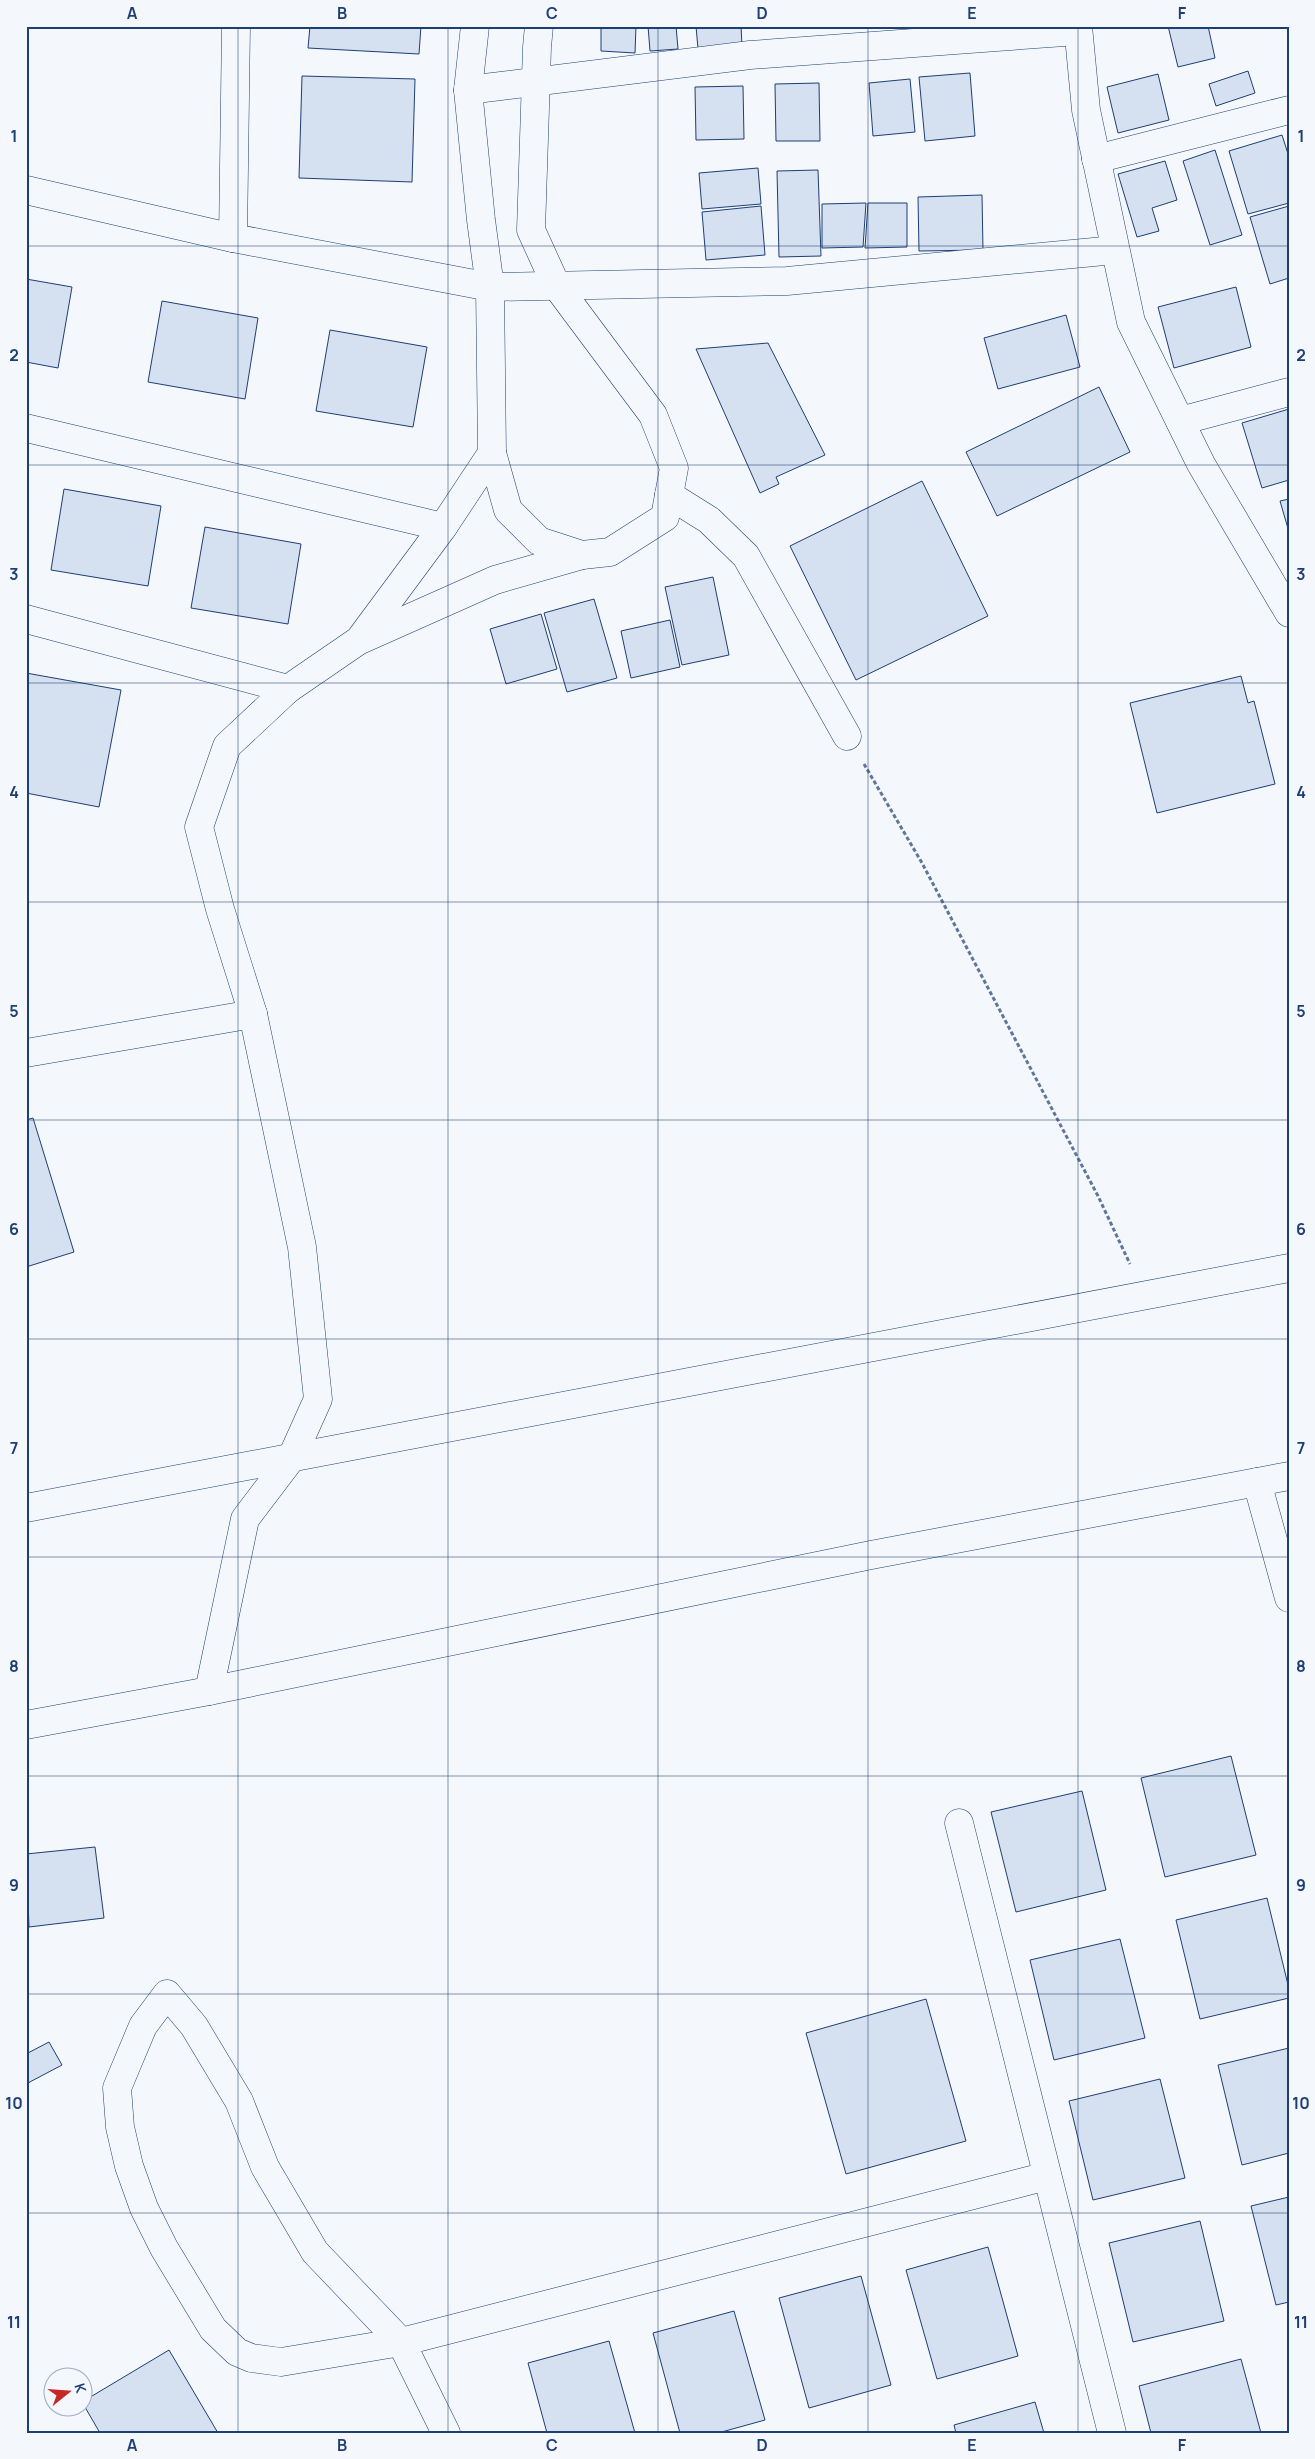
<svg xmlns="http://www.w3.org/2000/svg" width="1315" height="2459" font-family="Manrope,sans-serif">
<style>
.building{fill:#d5e0f0;stroke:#1d3f73}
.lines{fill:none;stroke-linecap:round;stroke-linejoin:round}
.minor-casing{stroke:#1d3f73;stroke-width:29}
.major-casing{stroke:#1d3f73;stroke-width:29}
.path{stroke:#5e769c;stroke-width:3;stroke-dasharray:4 2.5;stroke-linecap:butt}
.minor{stroke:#f4f7fb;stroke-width:28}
.major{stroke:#f4f7fb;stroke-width:28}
.grid{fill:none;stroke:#1d3f73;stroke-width:1;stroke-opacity:0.55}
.neatline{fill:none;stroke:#1d3f73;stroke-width:2}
.grid-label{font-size:16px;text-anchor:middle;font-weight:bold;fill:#1d3f73}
</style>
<rect width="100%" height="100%" fill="#f4f7fb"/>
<g class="building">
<path d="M 310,26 L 421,26 L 419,54 L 308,48 Z"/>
<path d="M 601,26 L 636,26 L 635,53 L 601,51 Z"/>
<path d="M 648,26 L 676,26 L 678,49 L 650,51 Z"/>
<path d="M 696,26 L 741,26 L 742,46 L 698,49 Z"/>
<path d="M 1168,26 L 1208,26 L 1215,58 L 1178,67 Z"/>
<path d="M 1248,71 L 1255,93 L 1216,106 L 1209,84 Z"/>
<path d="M 970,73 L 975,136 L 925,141 L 919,77 Z"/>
<path d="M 1158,74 L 1169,120 L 1118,133 L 1107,87 Z"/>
<path d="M 302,76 L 415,79 L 412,182 L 299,178 Z"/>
<path d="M 910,79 L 915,132 L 873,136 L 869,83 Z"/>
<path d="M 819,83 L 820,141 L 776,141 L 775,84 Z"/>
<path d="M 743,86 L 744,139 L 696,140 L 695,87 Z"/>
<path d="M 1282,135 L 1289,157 L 1289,203 L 1248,214 L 1229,151 Z"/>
<path d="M 1215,150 L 1242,235 L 1210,245 L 1183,161 Z"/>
<path d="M 1165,161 L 1177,200 L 1152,208 L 1159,231 L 1137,237 L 1118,174 Z"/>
<path d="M 758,168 L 761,204 L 702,209 L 699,173 Z"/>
<path d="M 818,170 L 821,256 L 779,257 L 777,171 Z"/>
<path d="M 982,195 L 983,250 L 919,251 L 918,197 Z"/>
<path d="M 866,203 L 863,247 L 822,248 L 822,204 Z"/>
<path d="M 868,203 L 907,203 L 907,247 L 865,248 Z"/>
<path d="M 761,206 L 765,255 L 706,260 L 702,212 Z"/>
<path d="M 1289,206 L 1289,278 L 1270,284 L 1250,217 Z"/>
<path d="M 26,279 L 72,287 L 58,368 L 26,362 Z"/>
<path d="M 1236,287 L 1251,347 L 1174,368 L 1158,307 Z"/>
<path d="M 162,301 L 258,318 L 245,399 L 148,382 Z"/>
<path d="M 1066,315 L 1080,367 L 998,389 L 984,338 Z"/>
<path d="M 330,330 L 427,347 L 413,427 L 316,411 Z"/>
<path d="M 768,343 L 825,455 L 776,477 L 779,484 L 760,493 L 696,349 Z"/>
<path d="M 1099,387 L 1130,452 L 997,516 L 966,452 Z"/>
<path d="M 1289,409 L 1289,480 L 1262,488 L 1242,423 Z"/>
<path d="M 922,481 L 988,616 L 856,680 L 790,546 Z"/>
<path d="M 64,489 L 161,506 L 148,586 L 51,570 Z"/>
<path d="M 1289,499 L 1289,532 L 1280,501 Z"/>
<path d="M 205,527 L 301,544 L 288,624 L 191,608 Z"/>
<path d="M 713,577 L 729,655 L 682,665 L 665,587 Z"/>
<path d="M 594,599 L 617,678 L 567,692 L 544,613 Z"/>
<path d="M 541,614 L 557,669 L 506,684 L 490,629 Z"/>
<path d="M 670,620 L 680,667 L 631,678 L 621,631 Z"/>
<path d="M 26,673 L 121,690 L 99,807 L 26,793 Z"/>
<path d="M 1241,676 L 1248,703 L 1254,701 L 1275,784 L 1157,813 L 1130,703 Z"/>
<path d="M 33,1118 L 74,1252 L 26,1267 L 26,1120 Z"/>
<path d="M 1231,1756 L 1256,1855 L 1165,1877 L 1141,1778 Z"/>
<path d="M 1082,1791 L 1106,1890 L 1016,1912 L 991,1812 Z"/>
<path d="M 95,1847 L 104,1918 L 29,1927 L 26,1854 Z"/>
<path d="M 1267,1898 L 1289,1989 L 1289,1998 L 1200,2019 L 1176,1920 Z"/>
<path d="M 1120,1939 L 1145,2038 L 1054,2060 L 1030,1960 Z"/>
<path d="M 926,1999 L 966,2141 L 846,2174 L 806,2033 Z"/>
<path d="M 49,2042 L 62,2065 L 26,2084 L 26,2054 Z"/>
<path d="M 1289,2048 L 1289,2153 L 1242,2165 L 1218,2065 Z"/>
<path d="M 1160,2079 L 1185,2178 L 1093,2200 L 1069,2101 Z"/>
<path d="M 1289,2197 L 1289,2302 L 1276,2305 L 1251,2206 Z"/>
<path d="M 1200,2221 L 1224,2321 L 1133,2342 L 1109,2243 Z"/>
<path d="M 988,2247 L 1018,2356 L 937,2379 L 906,2270 Z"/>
<path d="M 861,2276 L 891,2385 L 809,2408 L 779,2298 Z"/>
<path d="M 734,2311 L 765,2420 L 718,2433 L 680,2433 L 653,2333 Z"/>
<path d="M 609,2341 L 635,2433 L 547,2433 L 528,2363 Z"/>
<path d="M 169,2350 L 218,2433 L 100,2433 L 82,2402 Z"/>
<path d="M 1241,2359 L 1261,2433 L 1151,2433 L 1139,2386 Z"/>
<path d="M 1035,2402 L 1044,2433 L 956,2433 L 954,2425 Z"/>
</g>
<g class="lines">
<g class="minor-casing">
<g id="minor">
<path d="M 236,26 L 233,238 L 490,287 L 787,281 L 1115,250"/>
<path d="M 1078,26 L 1086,110 L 1131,322 L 1201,464 L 1289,613"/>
<path d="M 468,90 L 750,55 L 1078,31"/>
<path d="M 1096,159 L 1289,110"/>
<path d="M 26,190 L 233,238"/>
<path d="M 1180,421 L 1289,392"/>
<path d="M 26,428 L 443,527"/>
<path d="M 492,453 L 508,510 L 539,541 L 582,555 L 610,552 L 665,517 L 674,468 L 653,415 L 556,285 L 531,230 L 537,47 L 539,26"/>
<path d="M 669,495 L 709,520 L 746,556 L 847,736"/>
<path d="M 26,619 L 288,689"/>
<path d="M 360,639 L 443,527 L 492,453 L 490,287 L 481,220 L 468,90 L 475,26"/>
<path d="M 26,1053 L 253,1014"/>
<path d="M 1257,1482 L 1289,1598"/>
<path d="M 26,1508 L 1289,1268"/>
<path d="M 209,1691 L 245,1519 L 292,1457 L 318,1399 L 302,1247 L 253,1014 L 220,909 L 199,827 L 227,746 L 288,689 L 358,641 L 495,580 L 582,555"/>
<path d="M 959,1823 L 1112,2433"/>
<path d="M 446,2433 L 401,2342 L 315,2252 L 265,2167 L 239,2101 L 194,2026 L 167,1994 L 143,2026 L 117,2088 L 120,2127 L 129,2166 L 144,2208 L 164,2248 L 213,2329 L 237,2352 L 251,2358 L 281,2362 L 401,2342 L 1047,2176"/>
</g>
</g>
<g class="major-casing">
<path id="major" d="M 26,1725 L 209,1691 L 871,1555 L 1289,1476"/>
</g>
<path class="path" d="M 864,764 L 922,863 L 1098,1196 L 1130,1264"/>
<use href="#minor" class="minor"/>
<use href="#major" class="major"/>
</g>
<path class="grid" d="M 238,26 L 238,2433M 448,26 L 448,2433M 658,26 L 658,2433M 868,26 L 868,2433M 1078,26 L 1078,2433M 26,246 L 1289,246M 26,465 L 1289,465M 26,683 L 1289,683M 26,902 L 1289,902M 26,1120 L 1289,1120M 26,1339 L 1289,1339M 26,1557 L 1289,1557M 26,1776 L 1289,1776M 26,1994 L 1289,1994M 26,2213 L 1289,2213"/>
<rect width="1315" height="2459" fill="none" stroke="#f4f7fb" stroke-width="55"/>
<g transform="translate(68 2392) rotate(73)"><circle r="24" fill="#f4f7fb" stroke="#9eadc5"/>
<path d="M0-4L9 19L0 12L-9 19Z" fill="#c62828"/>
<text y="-8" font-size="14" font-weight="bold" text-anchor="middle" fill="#1d3f73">K</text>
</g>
<rect x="28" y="28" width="1260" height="2404" class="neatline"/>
<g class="grid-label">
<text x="132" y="19">A</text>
<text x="342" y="19">B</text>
<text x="552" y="19">C</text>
<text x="762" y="19">D</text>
<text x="972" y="19">E</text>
<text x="1182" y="19">F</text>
<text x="14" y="142">1</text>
<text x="1301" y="142">1</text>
<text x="14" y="361">2</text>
<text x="1301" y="361">2</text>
<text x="14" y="580">3</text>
<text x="1301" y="580">3</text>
<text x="14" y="798">4</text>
<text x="1301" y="798">4</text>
<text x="14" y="1017">5</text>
<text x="1301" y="1017">5</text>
<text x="14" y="1235">6</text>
<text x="1301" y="1235">6</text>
<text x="14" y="1454">7</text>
<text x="1301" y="1454">7</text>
<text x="14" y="1672">8</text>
<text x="1301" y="1672">8</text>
<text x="14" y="1891">9</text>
<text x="1301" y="1891">9</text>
<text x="14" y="2109">10</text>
<text x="1301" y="2109">10</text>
<text x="14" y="2328">11</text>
<text x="1301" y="2328">11</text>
<text x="132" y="2451">A</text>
<text x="342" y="2451">B</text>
<text x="552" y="2451">C</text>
<text x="762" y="2451">D</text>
<text x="972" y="2451">E</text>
<text x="1182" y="2451">F</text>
</g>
</svg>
